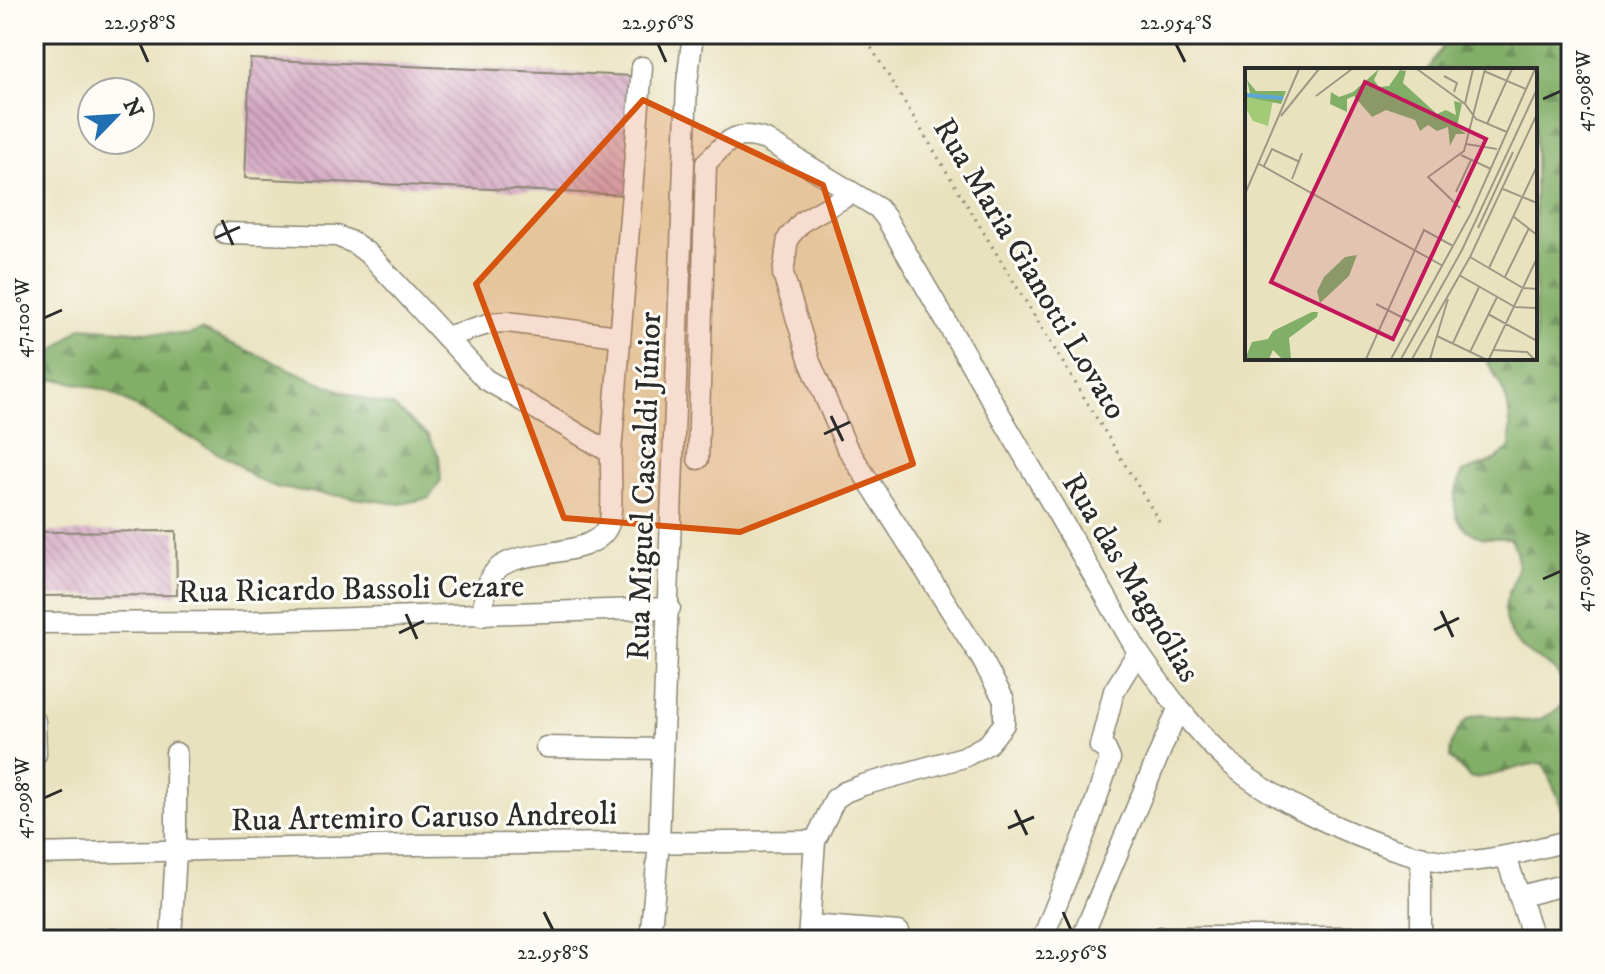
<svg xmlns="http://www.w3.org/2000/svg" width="1605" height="974" font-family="'IM FELL DW Pica',serif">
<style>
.forest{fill:url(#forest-firs);stroke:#566d4a;stroke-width:2}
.building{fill:url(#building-back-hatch)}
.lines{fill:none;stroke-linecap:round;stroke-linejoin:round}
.minor-casing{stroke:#8a8675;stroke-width:23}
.path{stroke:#8a8675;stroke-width:3;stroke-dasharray:2 6;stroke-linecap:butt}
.minor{stroke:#fff;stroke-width:20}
.marked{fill:#d5540f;fill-opacity:0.2;stroke:#d5540f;stroke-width:6;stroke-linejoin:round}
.ticks{fill:none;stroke:#2b2b2b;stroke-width:3}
.labels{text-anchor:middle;stroke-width:6;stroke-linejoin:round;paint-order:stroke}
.street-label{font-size:32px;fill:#2b2b2b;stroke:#fdfcf7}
.inset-river{fill:none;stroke:#5aa8d3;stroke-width:4}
.inset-road{fill:none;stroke:#9d9984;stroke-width:2}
.view{fill:#c2185b;fill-opacity:0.15;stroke:#c2185b;stroke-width:4}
.inset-edge{fill:none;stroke:#2b2b2b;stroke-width:4}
.neatline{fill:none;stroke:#2b2b2b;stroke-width:3}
.ticks-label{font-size:20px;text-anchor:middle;fill:#2b2b2b}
</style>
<defs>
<pattern id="forest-firs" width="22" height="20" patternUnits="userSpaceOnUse" patternTransform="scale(2)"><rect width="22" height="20" fill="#82af68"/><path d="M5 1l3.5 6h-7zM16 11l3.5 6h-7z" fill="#6b8f56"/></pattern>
<pattern id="building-back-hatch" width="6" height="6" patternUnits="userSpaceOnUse" patternTransform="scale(2)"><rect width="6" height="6" fill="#d4a7c2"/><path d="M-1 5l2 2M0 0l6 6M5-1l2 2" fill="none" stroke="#ac889e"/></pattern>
</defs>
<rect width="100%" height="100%" fill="#fdfcf7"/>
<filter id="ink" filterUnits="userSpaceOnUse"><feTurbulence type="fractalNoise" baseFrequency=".0125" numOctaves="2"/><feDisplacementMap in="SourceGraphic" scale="16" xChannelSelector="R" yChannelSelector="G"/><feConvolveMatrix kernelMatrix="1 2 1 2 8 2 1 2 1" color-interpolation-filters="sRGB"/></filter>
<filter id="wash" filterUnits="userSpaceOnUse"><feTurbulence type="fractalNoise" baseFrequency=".006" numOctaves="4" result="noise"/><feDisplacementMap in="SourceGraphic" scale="32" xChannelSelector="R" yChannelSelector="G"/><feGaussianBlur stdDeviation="1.8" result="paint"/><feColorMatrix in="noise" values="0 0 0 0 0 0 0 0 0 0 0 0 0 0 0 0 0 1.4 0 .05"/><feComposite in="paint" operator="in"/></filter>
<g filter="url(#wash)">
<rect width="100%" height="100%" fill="#e9e2bf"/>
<g class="forest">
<path d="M 1451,34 L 1571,34 L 1571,820 L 1567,817 L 1543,763 C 1518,764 1497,778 1470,778 L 1450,758 C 1450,745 1452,740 1459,729 C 1483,691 1523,747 1564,703 C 1564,698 1565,690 1563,684 C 1556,657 1516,660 1506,622 C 1498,590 1532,574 1510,538 C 1501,537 1487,540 1479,536 C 1449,525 1451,497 1463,472 L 1495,460 L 1510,448 C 1512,406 1507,393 1485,358 L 1535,358 L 1535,70 L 1428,70 Z"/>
<path d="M 82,327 L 187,335 L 201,330 L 324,384 L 369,401 L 393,406 L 428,436 L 439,456 L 441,480 L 429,498 L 400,504 L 279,488 L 256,479 L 237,464 L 106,390 L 61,380 L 34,380 L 34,362 C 54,355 65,339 82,327 Z"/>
</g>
<g id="blocks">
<g class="building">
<path d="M 250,59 L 633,76 L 628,195 L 245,178 Z"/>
<path d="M 176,531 L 177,595 L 34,596 L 34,532 Z"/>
</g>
</g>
</g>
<g filter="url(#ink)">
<use href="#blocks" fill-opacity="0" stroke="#8a8675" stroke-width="2"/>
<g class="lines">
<g class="minor-casing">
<g id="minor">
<path d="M 225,233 L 337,236 L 354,243 L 370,255 L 485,379 L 611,453 C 610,468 614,515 608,526 C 591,563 512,544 493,574 C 485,586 484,601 482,615"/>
<path d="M 446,337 L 491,323 L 507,322 L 619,336"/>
<path d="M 611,453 L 642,67"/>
<path d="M 698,459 L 706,163 C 728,141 734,129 766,140 L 878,208 L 886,218 L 1138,652 C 1166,693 1194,731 1231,764 C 1272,802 1402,863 1458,862 C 1497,860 1533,850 1571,840"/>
<path d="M 34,623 L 233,622 L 670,608"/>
<path d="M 35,721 L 36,754"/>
<path d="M 546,747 L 662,749"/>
<path d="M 34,854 L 417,845 L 815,841"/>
<path d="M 1506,857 L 1534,940"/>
<path d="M 1521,896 L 1571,883"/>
<path d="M 810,925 L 899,932"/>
<path d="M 1161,937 L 1421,937"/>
<path d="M 112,940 L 113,939"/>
<path d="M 171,940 L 176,851 L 176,753"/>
<path d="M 650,940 L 659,842 L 687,83 L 693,34"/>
<path d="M 808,940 L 815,841 L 835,799 L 845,792 L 863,785 L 964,757 L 988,744 L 1004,724 L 1004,700 L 980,656 L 846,446 L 810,362 L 783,274 L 788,238 L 803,221 L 852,193"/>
<path d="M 1042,940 L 1085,833 L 1110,759 L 1106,750 L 1100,746 L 1114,691 L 1138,652"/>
<path d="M 1081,940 L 1178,709"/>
<path d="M 1421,940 L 1421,856"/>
<path d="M 1556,940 L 1571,936"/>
</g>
</g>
<path class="path" d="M 863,34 L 1161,524"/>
<use href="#minor" class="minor"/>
</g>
</g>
<path class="marked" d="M 643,100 L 823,185 L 913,464 L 740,532 L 564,518 L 476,284 Z"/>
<path class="ticks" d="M 140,44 L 148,62M 658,44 L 666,62M 1176,44 L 1185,62M 1543,99 L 1561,91M 222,220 L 233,245M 215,238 L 240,227M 44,318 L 62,310M 831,416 L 843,441M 824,434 L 850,422M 1543,579 L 1561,571M 1441,611 L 1453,637M 406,614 L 417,639M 1434,630 L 1459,618M 399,633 L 424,621M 44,798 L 62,790M 1015,810 L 1027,835M 1008,828 L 1034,817M 544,912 L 553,930M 1063,912 L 1071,930"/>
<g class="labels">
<g class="street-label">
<text transform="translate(1031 268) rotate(59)" y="11">Rua Maria Gianotti Lovato</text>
<text transform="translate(643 486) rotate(-88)" y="11">Rua Miguel Cascaldi Júnior</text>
<text transform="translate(1132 577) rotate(59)" y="11">Rua das Magnólias</text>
<text transform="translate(351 588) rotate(-1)" y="11">Rua Ricardo Bassoli Cezare</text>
<text transform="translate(424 816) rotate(-1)" y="11">Rua Artemiro Caruso Andreoli</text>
</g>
</g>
<g transform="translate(1245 68)">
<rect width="292" height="292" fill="#e9e2bf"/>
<path d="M 0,20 L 6,30 L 28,32 L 23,58 L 8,53 L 0,39 Z" fill="#a3cb77"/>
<path d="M 134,1 L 129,12 L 134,19 L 144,18 L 155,2 L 161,3 L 158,15 L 192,46 L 201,42 L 211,47 L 209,33 L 217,35 L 212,59 L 221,66 L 211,66 L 205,78 L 203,59 L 192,63 L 183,57 L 175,63 L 170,52 L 141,42 L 127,49 L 109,28 L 102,31 L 102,44 L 85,36 L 86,24 L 94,29 L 108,24 ZM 2,12 L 11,23 L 41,23 L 36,36 L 6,30 ZM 112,187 L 104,208 L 75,235 L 72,223 L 79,209 L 100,189 ZM 67,244 L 73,244 L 72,249 L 44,270 L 46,291 L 37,291 L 28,282 L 24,291 L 0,291 L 7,274 L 23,271 L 28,263 Z" fill="#82af68"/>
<path class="inset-river" d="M 0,27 L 38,30"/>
<path class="inset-road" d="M 172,1 L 220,36 L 231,51 L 262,64M 239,3 L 281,21M 199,8 L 212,15 L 209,24M 71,28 L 107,1M 220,36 L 228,1M 36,48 L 74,1M 242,56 L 267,1M 221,76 L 252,81M 216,87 L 246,101M 14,96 L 198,198M 19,98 L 27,81 L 55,94M 47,111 L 57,85M 258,121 L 292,135M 211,124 L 226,92M 0,126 L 54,1M 215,140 L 183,109 L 219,83 L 240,1M 269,149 L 292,167M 233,160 L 268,84M 225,189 L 278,220 L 292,221M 244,200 L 292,98M 214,207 L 270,239 L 292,240M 260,209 L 284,160M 131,236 L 166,254M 243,246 L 292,273M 192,268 L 240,291M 208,275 L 234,219M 249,282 L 282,284 L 289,291M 225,284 L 252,229M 121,291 L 179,162 L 208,178M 146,291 L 226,145 L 290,1M 156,291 L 217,182 L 292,21M 167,291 L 225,189 L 292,46M 185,291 L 203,231M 244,291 L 292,190"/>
<path class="view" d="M 120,14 L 241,71 L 148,271 L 26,214 Z"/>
<rect width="292" height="292" class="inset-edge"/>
</g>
<rect width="1605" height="974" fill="none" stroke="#fdfcf7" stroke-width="88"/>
<g transform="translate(116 116) rotate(65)"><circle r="38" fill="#fdfcf7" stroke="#a9a8a5" stroke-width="2"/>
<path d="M0-6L14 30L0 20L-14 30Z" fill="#1f6fb2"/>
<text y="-12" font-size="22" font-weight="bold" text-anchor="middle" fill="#2b2b2b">N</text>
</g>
<rect x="44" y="44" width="1517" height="886" class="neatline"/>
<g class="ticks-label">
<text x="140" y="29">22.958°S</text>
<text x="658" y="29">22.956°S</text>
<text x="1176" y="29">22.954°S</text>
<text transform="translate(1583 91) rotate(-90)" y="7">47.098°W</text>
<text transform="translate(22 318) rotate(-90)" y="7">47.100°W</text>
<text transform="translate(1583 571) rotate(-90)" y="7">47.096°W</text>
<text transform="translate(22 798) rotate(-90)" y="7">47.098°W</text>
<text x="553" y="959">22.958°S</text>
<text x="1071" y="959">22.956°S</text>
</g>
</svg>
